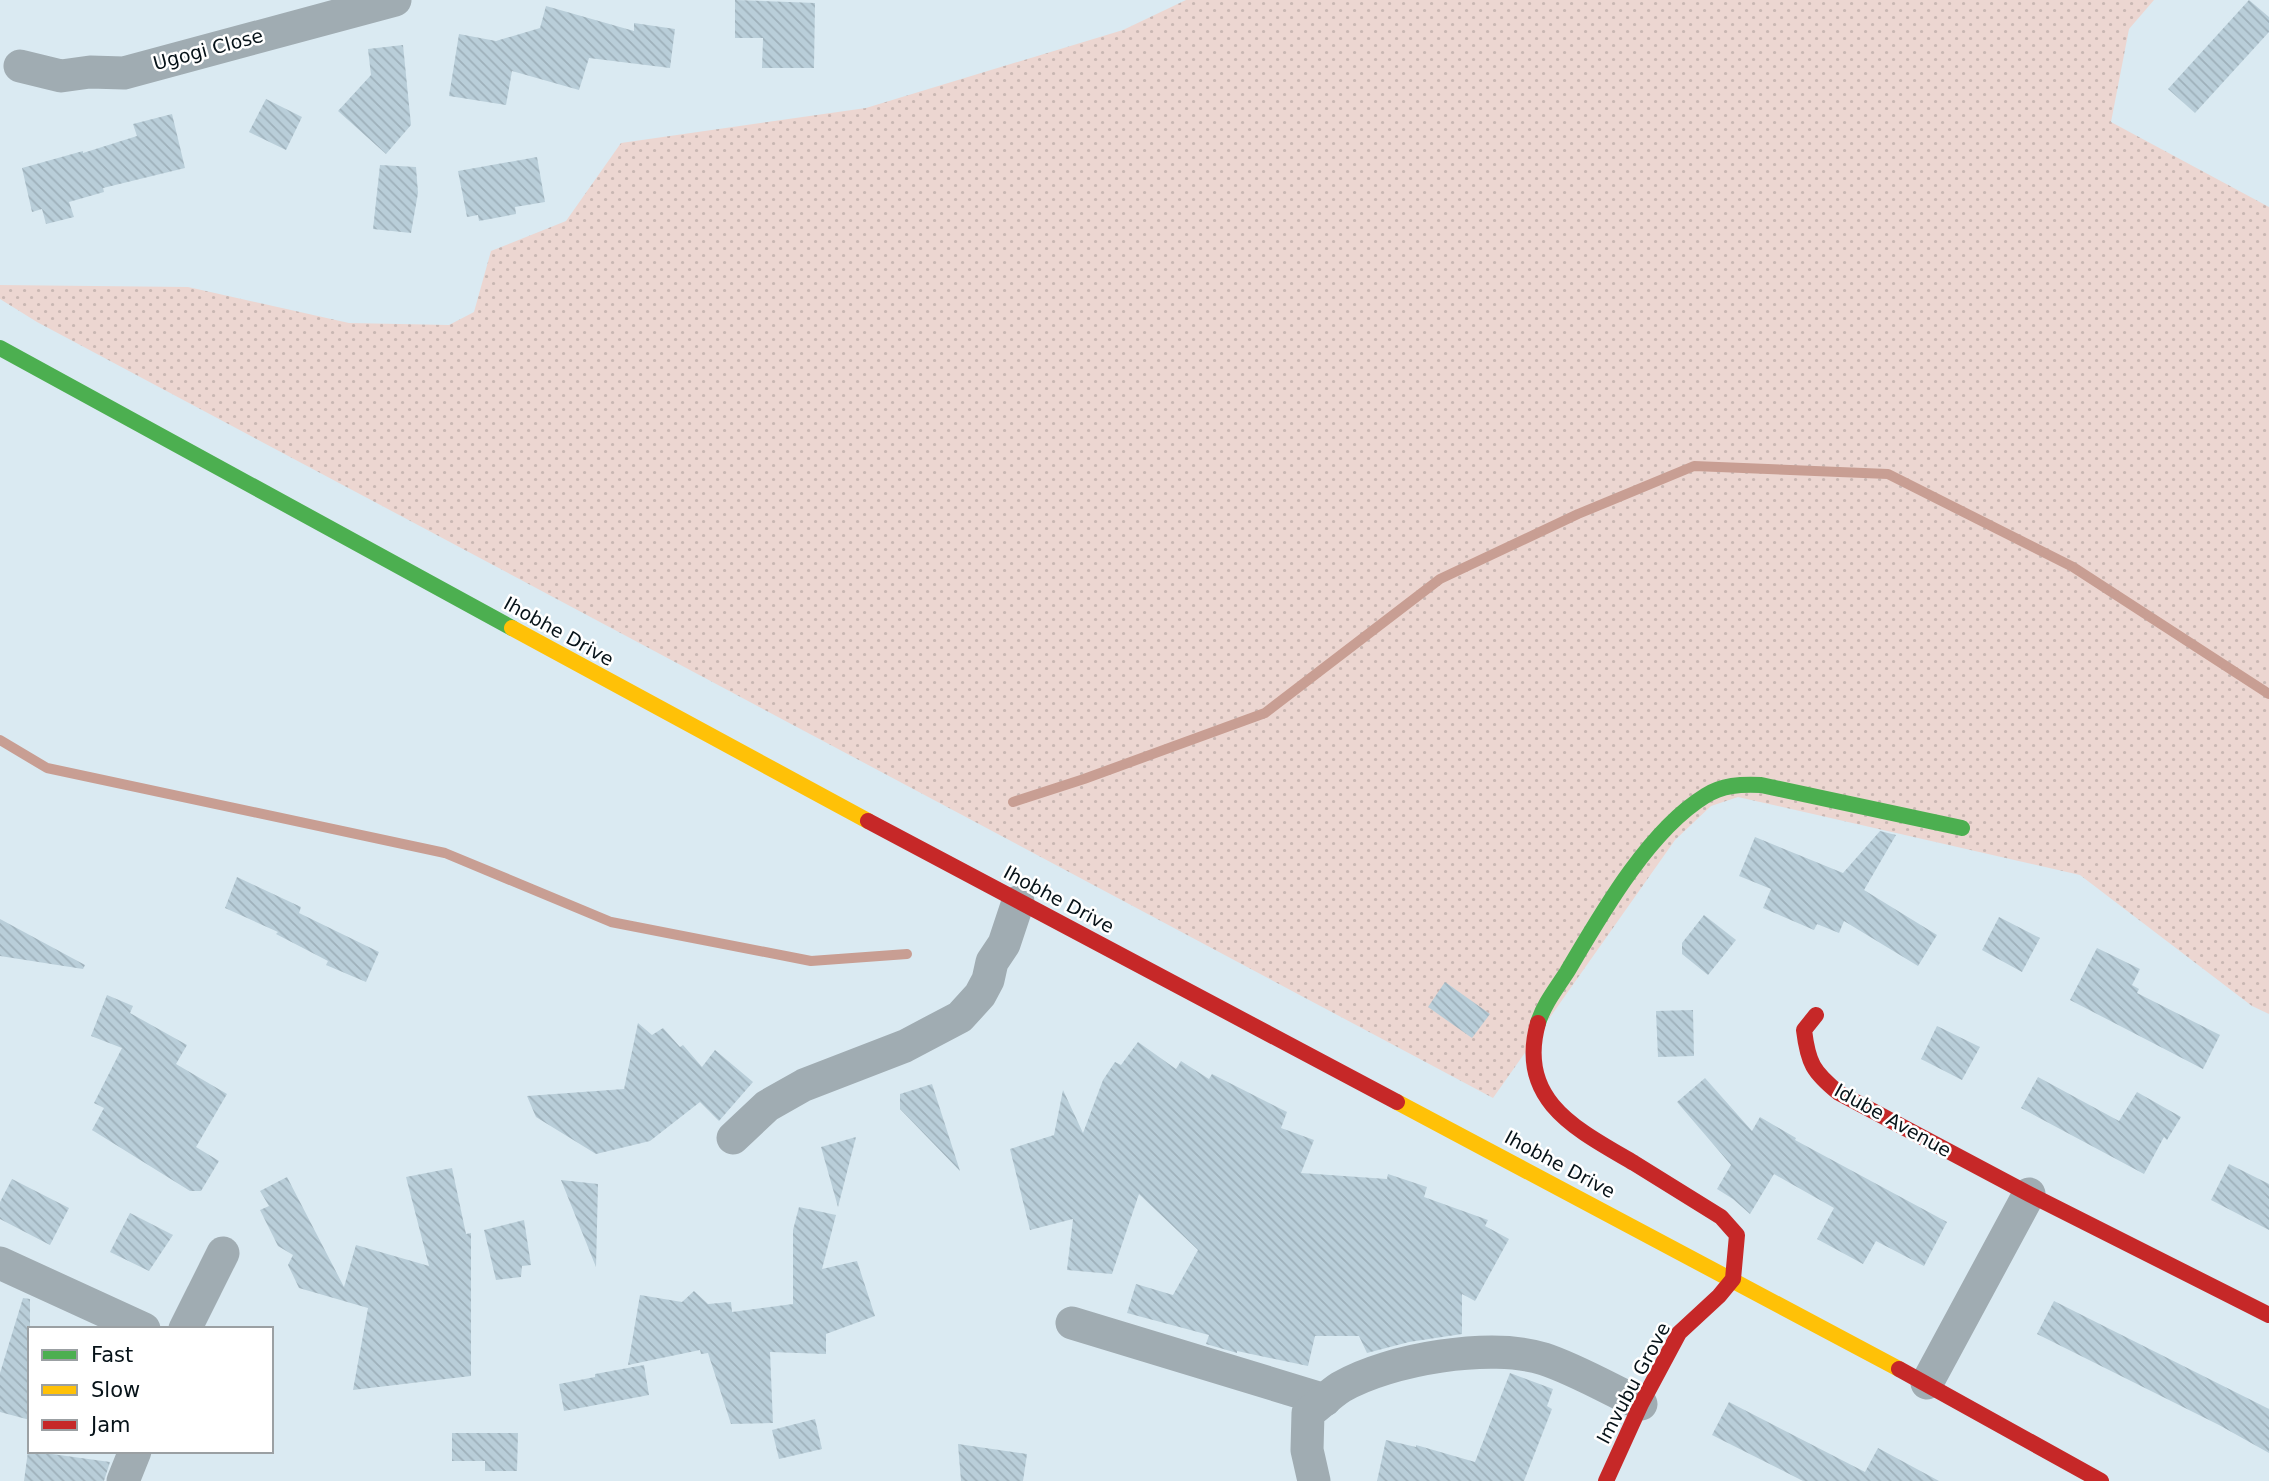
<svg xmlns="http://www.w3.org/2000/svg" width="2269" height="1481" font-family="'DejaVu Sans',sans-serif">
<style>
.grass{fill:url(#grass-dots)}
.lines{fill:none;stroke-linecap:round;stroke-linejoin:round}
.stream{stroke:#c89e93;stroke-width:10}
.building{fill:url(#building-back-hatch)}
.street{stroke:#a0acb2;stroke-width:33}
.fast{stroke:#4caf50;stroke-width:16}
.slow{stroke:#ffc107;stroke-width:16}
.jam{stroke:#c62828;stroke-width:16}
.labels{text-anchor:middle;stroke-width:5;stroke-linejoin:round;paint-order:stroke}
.street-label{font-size:19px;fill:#061218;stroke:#fff}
</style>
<defs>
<pattern id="grass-dots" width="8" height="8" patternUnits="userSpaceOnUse" patternTransform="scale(1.75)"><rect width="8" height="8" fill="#ecd6d1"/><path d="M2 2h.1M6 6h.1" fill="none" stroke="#c9b7b3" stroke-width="1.8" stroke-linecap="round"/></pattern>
<pattern id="building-back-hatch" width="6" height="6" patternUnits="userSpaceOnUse" patternTransform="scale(1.75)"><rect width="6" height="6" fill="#b9ced9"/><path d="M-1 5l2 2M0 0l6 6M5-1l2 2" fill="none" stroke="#9eb0ba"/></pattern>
</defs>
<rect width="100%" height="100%" fill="#daeaf2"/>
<path class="grass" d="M 1186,0 L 2154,0 L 2129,29 L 2111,122 L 2269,207 L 2269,1014 L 2252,1006 L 2080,875 L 1738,797 L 1711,806 L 1675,840 L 1493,1098 L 37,322 L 0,299 L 0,285 L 188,287 L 349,323 L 449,325 L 474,312 L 491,251 L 566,221 L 621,143 L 866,108 L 1123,30 Z"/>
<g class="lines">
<g class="stream">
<path d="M 0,740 L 47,768 L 445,853 L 611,922 L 811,961 L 907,954"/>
<path d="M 1013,802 L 1084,779 L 1265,713 L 1440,579 L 1578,514 L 1694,466 L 1888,474 L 2073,567 L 2269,694"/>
</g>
</g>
<g class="building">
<path d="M 735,0 L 815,3 L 814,68 L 762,68 L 763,38 L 735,38 Z"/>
<path d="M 2249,0 L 2269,17 L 2269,32 L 2195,113 L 2168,89 Z"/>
<path d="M 546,6 L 634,31 L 634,23 L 675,29 L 670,68 L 589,58 L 579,90 L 512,71 L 506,105 L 449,96 L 459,34 L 496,41 L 540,28 Z"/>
<path d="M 403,45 L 411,125 L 386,154 L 338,111 L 371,75 L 368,49 Z"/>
<path d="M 266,99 L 302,117 L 286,150 L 249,132 Z"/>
<path d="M 172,114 L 185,168 L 103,188 L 104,192 L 69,202 L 74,217 L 46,224 L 42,209 L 32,212 L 22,168 L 83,151 L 83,153 L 137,136 L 133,124 Z"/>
<path d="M 537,157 L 545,202 L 515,207 L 516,214 L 479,221 L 478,215 L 467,217 L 458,171 Z"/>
<path d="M 380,165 L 416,167 L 418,193 L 411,233 L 373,229 Z"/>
<path d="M 1880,831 L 1896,835 L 1864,890 L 1937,935 L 1918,966 L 1844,921 L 1839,933 L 1817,924 L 1814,930 L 1763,908 L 1771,889 L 1739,876 L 1755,837 L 1843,873 Z"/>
<path d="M 237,877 L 301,907 L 299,913 L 379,952 L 366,982 L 326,965 L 328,961 L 276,934 L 278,932 L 225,908 Z"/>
<path d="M 1704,915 L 1736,940 L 1708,975 L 1682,954 L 1682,943 Z"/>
<path d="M 1999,917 L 2040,938 L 2022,972 L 1982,950 Z"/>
<path d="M 0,919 L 85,965 L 83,969 L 0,956 Z"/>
<path d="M 2097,948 L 2140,969 L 2132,985 L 2139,989 L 2137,993 L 2220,1035 L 2203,1069 L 2070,1000 Z"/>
<path d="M 1445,982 L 1490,1014 L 1472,1038 L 1428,1007 Z"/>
<path d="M 107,995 L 133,1006 L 130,1013 L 187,1045 L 176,1064 L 227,1094 L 196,1147 L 219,1161 L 201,1191 L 190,1191 L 92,1130 L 104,1108 L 94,1103 L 122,1048 L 91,1036 Z"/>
<path d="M 1693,1010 L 1694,1056 L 1658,1057 L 1656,1011 Z"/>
<path d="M 638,1023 L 652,1035 L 663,1028 L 680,1047 L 683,1045 L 702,1067 L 715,1050 L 753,1082 L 719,1121 L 700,1102 L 650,1141 L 596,1154 L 536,1117 L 527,1096 L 624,1089 Z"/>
<path d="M 1937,1026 L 1980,1047 L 1962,1080 L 1921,1059 Z"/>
<path d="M 1138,1042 L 1176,1069 L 1181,1061 L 1209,1079 L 1212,1074 L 1287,1112 L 1281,1128 L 1314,1140 L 1301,1173 L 1387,1179 L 1388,1174 L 1427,1187 L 1424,1197 L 1488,1220 L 1485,1226 L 1509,1239 L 1475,1301 L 1462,1294 L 1462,1334 L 1409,1342 L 1367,1353 L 1359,1336 L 1315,1336 L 1308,1366 L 1237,1351 L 1237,1353 L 1206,1344 L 1209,1335 L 1127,1313 L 1136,1284 L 1173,1295 L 1198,1250 L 1139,1194 L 1112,1274 L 1067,1270 L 1073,1219 L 1030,1230 L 1010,1149 L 1054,1135 L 1063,1090 L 1083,1133 L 1103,1080 L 1115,1062 L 1121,1065 Z"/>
<path d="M 2038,1077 L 2119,1121 L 2137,1092 L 2181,1117 L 2167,1140 L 2164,1137 L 2144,1174 L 2021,1108 Z"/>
<path d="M 1705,1078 L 1752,1131 L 1760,1117 L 1796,1138 L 1795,1140 L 1947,1222 L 1924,1266 L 1876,1241 L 1863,1264 L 1817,1239 L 1834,1208 L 1774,1174 L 1750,1214 L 1733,1199 L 1717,1189 L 1731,1165 L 1677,1102 Z"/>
<path d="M 932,1084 L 960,1171 L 900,1109 L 900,1094 Z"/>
<path d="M 856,1137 L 838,1207 L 821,1147 Z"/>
<path d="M 2229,1164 L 2269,1184 L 2269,1230 L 2211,1200 Z"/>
<path d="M 452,1168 L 466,1234 L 471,1233 L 471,1376 L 353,1390 L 368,1308 L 299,1288 L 288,1265 L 293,1255 L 278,1246 L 260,1210 L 269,1206 L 260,1191 L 287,1177 L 344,1287 L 356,1245 L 429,1266 L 406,1177 Z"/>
<path d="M 12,1179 L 69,1208 L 50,1245 L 0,1219 L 0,1202 Z"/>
<path d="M 561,1180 L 598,1184 L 596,1267 Z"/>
<path d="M 799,1207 L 836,1215 L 822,1269 L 857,1261 L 875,1316 L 826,1334 L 826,1354 L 770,1352 L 773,1423 L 731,1424 L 708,1353 L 701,1354 L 700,1350 L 628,1365 L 640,1295 L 682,1302 L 694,1291 L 708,1304 L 731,1302 L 732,1312 L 793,1304 L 793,1230 Z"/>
<path d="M 130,1213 L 173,1235 L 149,1271 L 110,1252 Z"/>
<path d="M 524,1220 L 531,1265 L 522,1266 L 521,1277 L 496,1280 L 484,1230 Z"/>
<path d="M 23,1298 L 30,1299 L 30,1420 L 0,1412 L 0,1373 Z"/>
<path d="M 2054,1301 L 2269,1409 L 2269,1453 L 2219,1425 L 2037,1334 Z"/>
<path d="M 644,1365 L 649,1395 L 564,1411 L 559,1384 L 595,1377 L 595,1374 Z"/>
<path d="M 1510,1373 L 1553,1389 L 1547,1406 L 1552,1409 L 1524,1481 L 1377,1481 L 1386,1440 L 1416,1447 L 1416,1445 L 1475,1462 Z"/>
<path d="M 1729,1402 L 1865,1472 L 1878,1448 L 1939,1481 L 1803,1481 L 1712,1435 Z"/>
<path d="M 815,1419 L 822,1449 L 779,1459 L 772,1430 Z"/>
<path d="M 452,1433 L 518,1433 L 517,1471 L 485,1471 L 485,1461 L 452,1461 Z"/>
<path d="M 958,1444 L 1027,1454 L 1023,1481 L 961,1481 Z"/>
<path d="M 28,1451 L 30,1451 L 110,1462 L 104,1481 L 24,1481 Z"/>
</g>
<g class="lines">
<g class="street">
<path d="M 20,66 L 61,76 L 90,72 L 124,73 L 395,0"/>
<path d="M 733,1138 L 767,1106 L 804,1085 L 905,1046 L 960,1017 L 980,995 L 988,980 L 992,962 L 1004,944 L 1018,902"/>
<path d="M 0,1263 L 144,1329"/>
<path d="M 1072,1323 L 1325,1400"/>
<path d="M 185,1329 L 223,1253"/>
<path d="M 1927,1383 L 2029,1194"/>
<path d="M 123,1481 L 135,1451"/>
<path d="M 1314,1481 L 1307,1450 L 1308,1413 C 1319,1405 1330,1394 1341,1387 C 1389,1359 1491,1342 1544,1359 C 1577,1370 1609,1389 1641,1404"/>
</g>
<g class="fast">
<path d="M 0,348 L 512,628"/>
<path d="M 1538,1023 C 1544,1004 1556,989 1567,972 C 1600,916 1648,831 1705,796 C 1722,785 1741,784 1761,785 L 1962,828"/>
</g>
<g class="slow">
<path d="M 512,628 L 868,821"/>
<path d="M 1397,1102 L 1899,1369"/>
</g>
<g class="jam">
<path d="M 868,821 L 1397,1102"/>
<path d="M 1816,1015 L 1804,1030 C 1808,1063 1813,1072 1839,1093 L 2029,1194 L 2269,1315"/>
<path d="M 1538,1023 C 1516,1101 1578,1130 1634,1163 C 1663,1181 1692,1199 1721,1217 L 1737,1235 L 1733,1279 L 1719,1296 L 1679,1333 L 1641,1404 L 1606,1481"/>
<path d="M 1899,1369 L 2101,1481"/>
</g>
</g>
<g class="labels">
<g class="street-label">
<text transform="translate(208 49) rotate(-15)" y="7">Ugogi Close</text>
<text transform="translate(559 631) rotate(29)" y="7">Ihobhe Drive</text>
<text transform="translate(1059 899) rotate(28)" y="7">Ihobhe Drive</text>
<text transform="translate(1893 1120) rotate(29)" y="7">Idube Avenue</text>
<text transform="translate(1560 1164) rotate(28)" y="7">Ihobhe Drive</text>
<text transform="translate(1633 1383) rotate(-62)" y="7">Imvubu Grove</text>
</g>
</g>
<rect x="28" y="1327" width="245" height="126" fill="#ffffff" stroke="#9ba0a3" stroke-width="2"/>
<rect x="42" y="1350" width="35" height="10" fill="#4caf50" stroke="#9ba0a3" stroke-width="2"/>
<text x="91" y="1362" font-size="21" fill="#061218">Fast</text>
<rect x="42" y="1385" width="35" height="10" fill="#ffc107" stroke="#9ba0a3" stroke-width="2"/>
<text x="91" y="1397" font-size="21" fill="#061218">Slow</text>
<rect x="42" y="1420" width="35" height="10" fill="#c62828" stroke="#9ba0a3" stroke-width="2"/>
<text x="91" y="1432" font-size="21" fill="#061218">Jam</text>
</svg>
